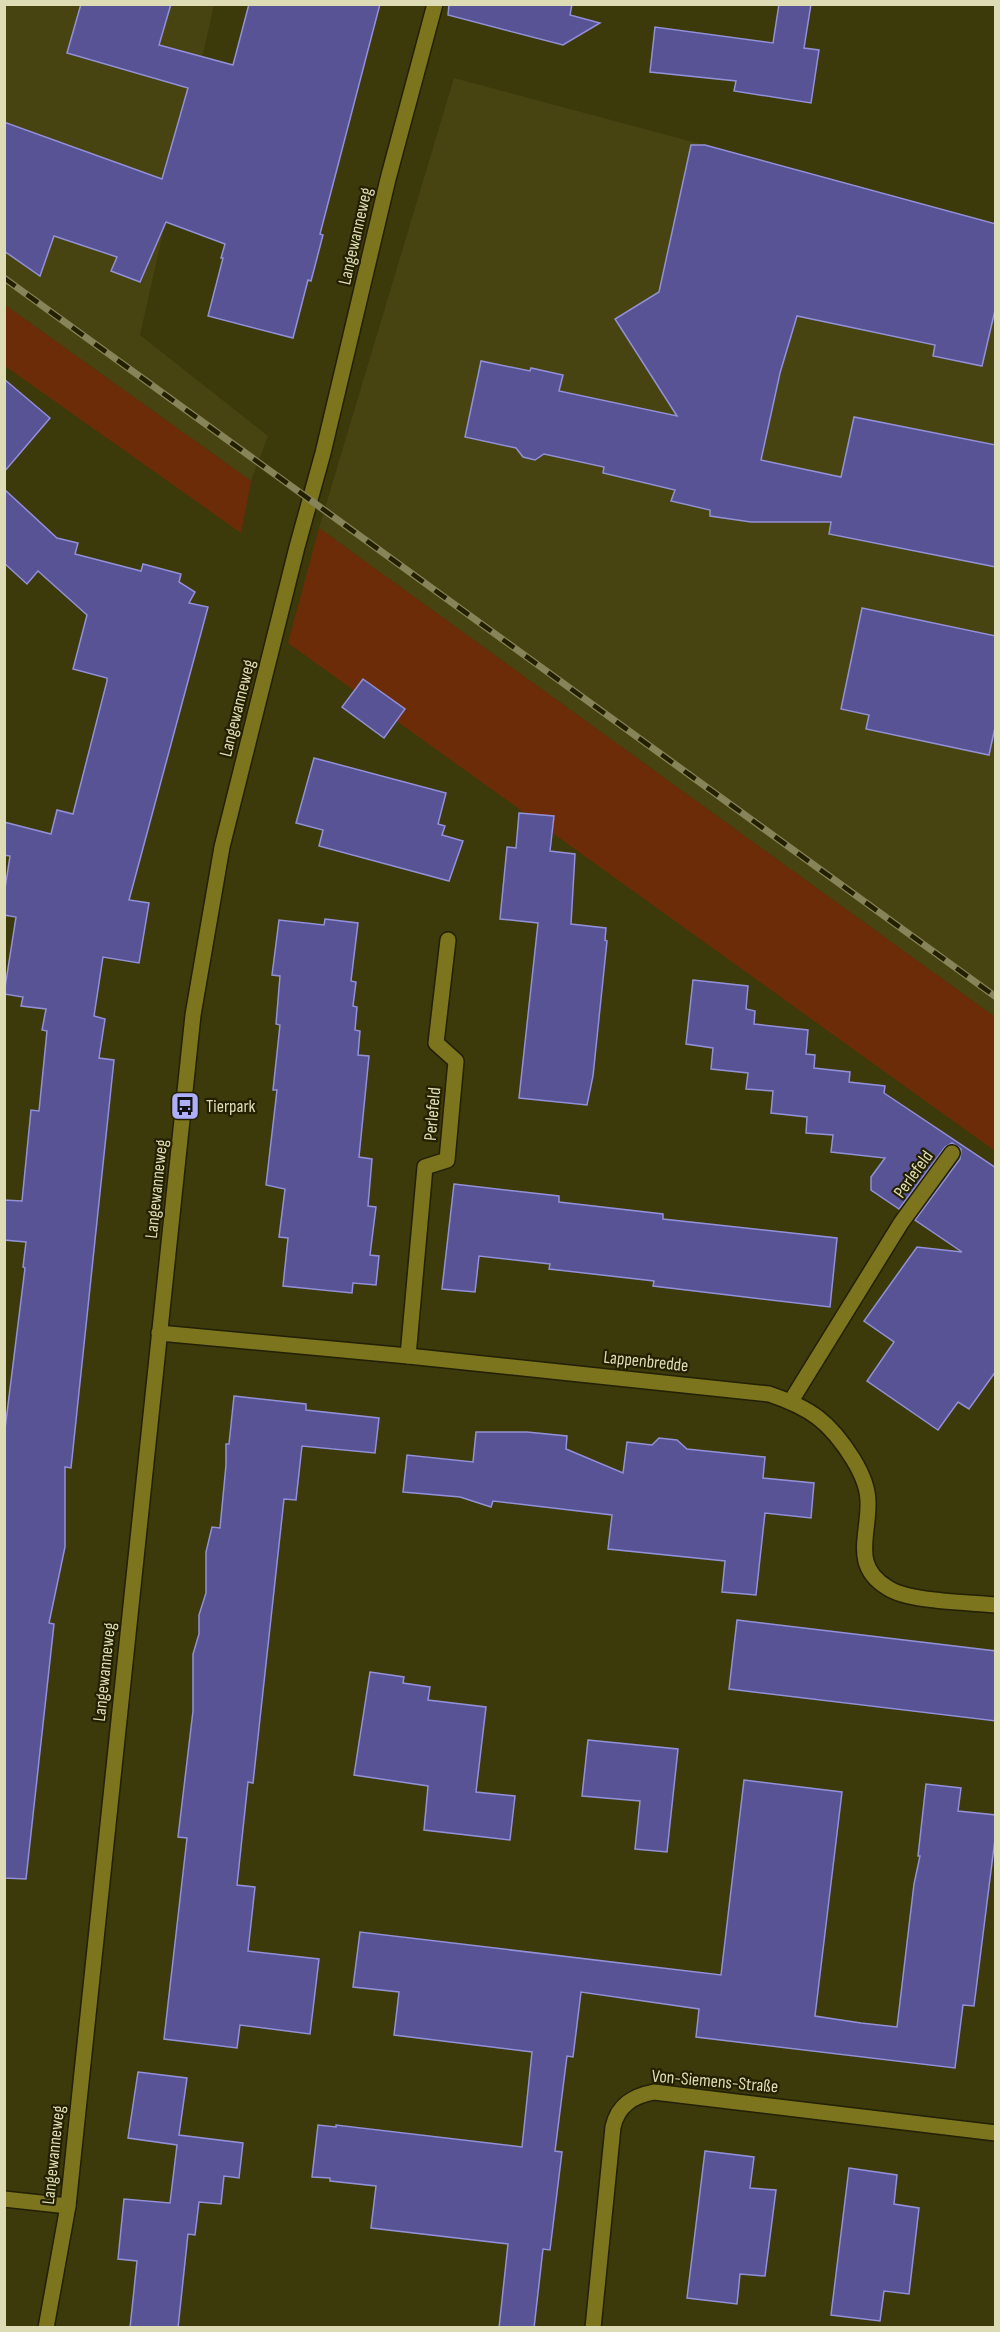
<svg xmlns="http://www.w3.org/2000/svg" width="1000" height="2332" font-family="'Sofia Sans Condensed',sans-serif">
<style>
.built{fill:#484411}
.green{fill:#6d2c08}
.building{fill:#575395;stroke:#9290d8;stroke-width:1.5}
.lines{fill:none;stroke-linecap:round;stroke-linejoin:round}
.street-casing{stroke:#222005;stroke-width:18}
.secondary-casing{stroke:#222005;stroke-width:18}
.street{stroke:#7c751e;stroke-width:15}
.secondary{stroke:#7c751e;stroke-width:15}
.rail-casing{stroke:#878459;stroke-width:7}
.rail{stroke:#232000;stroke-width:4.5;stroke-dasharray:14;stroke-linecap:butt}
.labels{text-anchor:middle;stroke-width:4.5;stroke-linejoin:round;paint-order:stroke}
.street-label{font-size:18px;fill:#dedcb4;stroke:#232000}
.poi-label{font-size:18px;fill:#dedcb4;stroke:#232000;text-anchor:start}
</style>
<rect width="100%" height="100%" fill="#3c390b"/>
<g class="built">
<path d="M 5,5 L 214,5 L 140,335 L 268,436 L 251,481 L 5,305 Z"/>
<path d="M 454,78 L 995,223 L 995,1017 L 319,528 Z"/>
</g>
<g class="green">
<path d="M 5,305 L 251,481 L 241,533 L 5,366 Z"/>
<path d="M 319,528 L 995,1017 L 995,1151 L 288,643 Z"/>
</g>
<g class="building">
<path d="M 81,4 L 171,4 L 159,45 L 233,65 L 249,4 L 380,4 L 320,234 L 323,235 L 311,281 L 308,280 L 293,338 L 208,316 L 223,258 L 221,258 L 225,244 L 166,222 L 140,282 L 111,271 L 117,257 L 54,236 L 40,276 L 4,251 L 4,122 L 162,179 L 188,88 L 67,53 Z"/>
<path d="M 449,4 L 572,4 L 570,15 L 600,23 L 563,45 L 448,15 Z"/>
<path d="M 779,4 L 811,4 L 804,48 L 819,50 L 811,103 L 734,91 L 736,81 L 650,72 L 655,27 L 773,43 Z"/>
<path d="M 691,145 L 705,145 L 996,224 L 996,306 L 982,366 L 933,356 L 935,345 L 797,316 L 780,373 L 761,460 L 841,477 L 854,417 L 996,445 L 996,567 L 829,534 L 831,522 L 751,522 L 710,516 L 710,510 L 671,501 L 675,490 L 603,473 L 604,467 L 544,454 L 535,460 L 523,457 L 516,448 L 465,437 L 481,361 L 530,371 L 531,368 L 563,375 L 559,391 L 677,416 L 615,319 L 659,292 Z"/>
<path d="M 4,379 L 50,418 L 4,472 Z"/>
<path d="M 4,489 L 57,538 L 78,543 L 75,554 L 141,571 L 143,564 L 181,574 L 179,582 L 195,592 L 189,603 L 208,607 L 129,900 L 149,903 L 139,963 L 103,957 L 94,1016 L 105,1019 L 99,1058 L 114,1060 L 71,1468 L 65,1467 L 65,1547 L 49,1623 L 54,1624 L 26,1879 L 4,1878 L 4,1437 L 25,1268 L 23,1267 L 26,1242 L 4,1240 L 4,1200 L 22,1201 L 31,1110 L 39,1111 L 47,1031 L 42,1030 L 46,1009 L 21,1006 L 23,997 L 4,994 L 16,917 L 4,915 L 4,895 L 10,856 L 4,855 L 4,822 L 51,834 L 57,810 L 73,814 L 107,681 L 107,678 L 73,669 L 87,615 L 38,571 L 27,584 L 4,563 Z"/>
<path d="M 862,608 L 996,636 L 996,723 L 989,755 L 866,729 L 869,715 L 841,709 Z"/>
<path d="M 363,679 L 405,709 L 384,738 L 342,707 Z"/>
<path d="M 314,758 L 446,793 L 438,824 L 445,826 L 442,835 L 463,841 L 449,881 L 319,846 L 323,830 L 296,823 Z"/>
<path d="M 519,813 L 554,816 L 550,851 L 575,854 L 571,924 L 606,928 L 605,940 L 607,941 L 593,1076 L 587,1105 L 519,1098 L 538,923 L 500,919 L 507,847 L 516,848 Z"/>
<path d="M 325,919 L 358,923 L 351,981 L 356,982 L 353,1006 L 357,1007 L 355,1030 L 360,1031 L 358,1055 L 369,1056 L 359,1157 L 372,1159 L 368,1206 L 376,1207 L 370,1255 L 379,1256 L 376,1285 L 353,1283 L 352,1293 L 283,1286 L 288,1238 L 279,1237 L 285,1189 L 266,1185 L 277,1090 L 273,1090 L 280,1025 L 276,1024 L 280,976 L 272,975 L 279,920 L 324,925 Z"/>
<path d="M 693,980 L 748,986 L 746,1009 L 755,1011 L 754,1024 L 808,1030 L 806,1054 L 815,1055 L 814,1068 L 850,1072 L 849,1082 L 885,1086 L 884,1093 L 996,1168 L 996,1371 L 969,1409 L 958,1402 L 938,1430 L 867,1381 L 894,1342 L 864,1321 L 917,1247 L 962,1252 L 915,1220 L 960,1159 L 961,1149 L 952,1143 L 945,1147 L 899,1209 L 871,1190 L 871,1177 L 885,1158 L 831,1152 L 833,1135 L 806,1133 L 807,1117 L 771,1113 L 773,1091 L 746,1089 L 748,1073 L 711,1069 L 713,1048 L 686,1044 Z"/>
<path d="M 454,1184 L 559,1196 L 559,1202 L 663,1214 L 663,1219 L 837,1238 L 830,1307 L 653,1286 L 654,1281 L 549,1269 L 550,1264 L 479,1256 L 475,1292 L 442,1289 Z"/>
<path d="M 234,1396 L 306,1404 L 306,1410 L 379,1418 L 375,1453 L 302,1446 L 296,1500 L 284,1499 L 253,1783 L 248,1782 L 237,1885 L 255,1887 L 248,1951 L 319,1959 L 310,2034 L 240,2025 L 237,2048 L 164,2039 L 187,1838 L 178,1837 L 193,1711 L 193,1654 L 199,1634 L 199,1615 L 206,1593 L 206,1552 L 212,1527 L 220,1528 L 226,1465 L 226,1444 L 229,1444 Z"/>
<path d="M 476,1432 L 527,1432 L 567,1436 L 566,1449 L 623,1473 L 627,1442 L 652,1445 L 659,1438 L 677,1440 L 687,1449 L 765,1457 L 763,1478 L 814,1483 L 811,1518 L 765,1513 L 756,1595 L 722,1592 L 725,1561 L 608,1549 L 612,1515 L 493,1501 L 491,1507 L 460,1497 L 403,1492 L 407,1455 L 473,1462 Z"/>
<path d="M 737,1620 L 996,1651 L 996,1721 L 729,1689 Z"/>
<path d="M 370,1672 L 404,1677 L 403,1683 L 430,1687 L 428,1700 L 486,1707 L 476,1792 L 515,1796 L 510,1840 L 424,1830 L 428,1786 L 354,1775 Z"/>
<path d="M 588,1740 L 678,1749 L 667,1852 L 635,1849 L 640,1801 L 582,1796 Z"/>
<path d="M 744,1780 L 842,1792 L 815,2016 L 861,2023 L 897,2027 L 914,1884 L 920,1856 L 918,1856 L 926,1784 L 961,1788 L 958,1811 L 996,1815 L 996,1831 L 974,2006 L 963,2005 L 955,2068 L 696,2037 L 699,2009 L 581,1992 L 573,2057 L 567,2056 L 555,2151 L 562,2152 L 550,2250 L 543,2249 L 534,2328 L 499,2328 L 508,2244 L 371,2228 L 376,2186 L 330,2181 L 330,2178 L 312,2177 L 318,2125 L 336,2127 L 336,2125 L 522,2147 L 532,2052 L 394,2035 L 399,1992 L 353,1987 L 360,1932 L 721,1975 Z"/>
<path d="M 138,2072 L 187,2078 L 179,2135 L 243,2143 L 239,2178 L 224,2176 L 221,2204 L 199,2202 L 195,2235 L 188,2234 L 178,2328 L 130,2328 L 137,2261 L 118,2259 L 124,2199 L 170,2203 L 177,2145 L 128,2138 Z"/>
<path d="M 705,2151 L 754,2157 L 750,2188 L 776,2190 L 765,2276 L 740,2274 L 737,2304 L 687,2298 Z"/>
<path d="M 849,2168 L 897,2175 L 894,2204 L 919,2208 L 909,2294 L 884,2291 L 880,2321 L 831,2315 Z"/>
</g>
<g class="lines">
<g class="street-casing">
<g id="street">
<path d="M 159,1333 L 408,1356 L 769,1394 C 811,1408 830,1422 853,1459 C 861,1472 868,1486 868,1502 C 869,1536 851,1566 888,1588 C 909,1602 968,1602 996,1605"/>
<path d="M 408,1356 L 425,1167 L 447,1160 L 456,1061 L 436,1043 L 448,940"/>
<path d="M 791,1401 L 901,1223 L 952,1153"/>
<path d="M 4,2199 L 68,2206"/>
<path d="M 593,2328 L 613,2127 C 618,2105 633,2096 654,2092 L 996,2133"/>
</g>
</g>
<g class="secondary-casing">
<path id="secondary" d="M 46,2328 L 68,2206 L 193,1015 L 222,847 L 297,547 L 323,453 L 388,179 L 435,4"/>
</g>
<use href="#street" class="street"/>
<use href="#secondary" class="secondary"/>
<g class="rail-casing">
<path id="rail" d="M 4,278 L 996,997"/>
</g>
<use href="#rail" class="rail"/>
</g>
<defs>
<g id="bus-square" transform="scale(1.5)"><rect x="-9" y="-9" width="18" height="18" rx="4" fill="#afaefa" stroke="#232000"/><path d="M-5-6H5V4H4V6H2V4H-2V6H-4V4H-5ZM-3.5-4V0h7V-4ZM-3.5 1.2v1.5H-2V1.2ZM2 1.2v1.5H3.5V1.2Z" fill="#111"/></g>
</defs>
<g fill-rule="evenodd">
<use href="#bus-square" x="185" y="1106"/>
</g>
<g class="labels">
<g class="street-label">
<text transform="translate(355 236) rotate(-77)" y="6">Langewanneweg</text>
<text transform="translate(237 708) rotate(-76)" y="6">Langewanneweg</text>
<text transform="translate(432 1114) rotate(-85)" y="6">Perlefeld</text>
<text transform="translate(913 1174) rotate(-54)" y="6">Perlefeld</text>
<text transform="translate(156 1189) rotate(-84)" y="6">Langewanneweg</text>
<text transform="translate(646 1361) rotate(6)" y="6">Lappenbredde</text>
<text transform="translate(104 1672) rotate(-84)" y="6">Langewanneweg</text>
<text transform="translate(715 2081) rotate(5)" y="6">Von-Siemens-Straße</text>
<text transform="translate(53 2155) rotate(-84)" y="6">Langewanneweg</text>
</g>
<g class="poi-label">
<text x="206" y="1112">Tierpark</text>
</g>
</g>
<rect width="1000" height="2332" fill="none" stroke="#dedcb4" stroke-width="12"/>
</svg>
